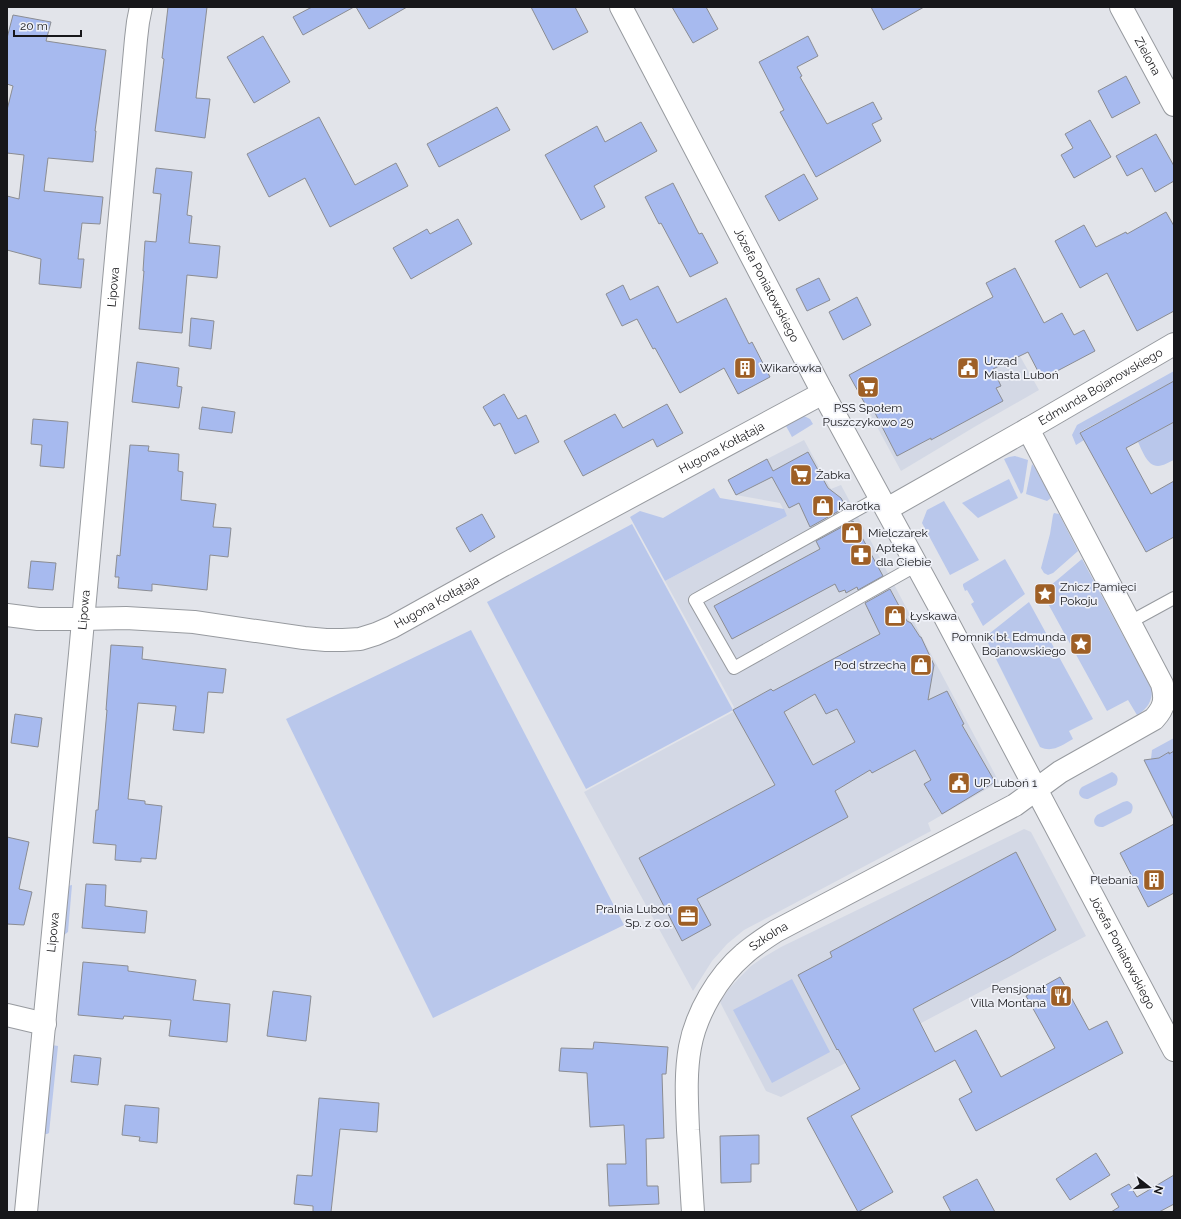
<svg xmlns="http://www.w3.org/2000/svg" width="1181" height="1219" font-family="Raleway,sans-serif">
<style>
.built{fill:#d3d8e5;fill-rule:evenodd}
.green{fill:#b9c7eb}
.building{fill:#a7baef;stroke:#8b8d93;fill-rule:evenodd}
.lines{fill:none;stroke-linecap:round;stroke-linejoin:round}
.service-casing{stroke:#979a9f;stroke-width:14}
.minor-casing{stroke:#979a9f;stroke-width:24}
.tertiary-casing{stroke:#979a9f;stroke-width:24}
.service{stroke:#fff;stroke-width:12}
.minor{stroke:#fff;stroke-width:22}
.tertiary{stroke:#fff;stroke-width:22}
.labels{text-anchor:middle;stroke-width:3.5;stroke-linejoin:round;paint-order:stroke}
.street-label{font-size:12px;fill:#17171a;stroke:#eff1f8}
.poi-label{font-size:12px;fill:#17171a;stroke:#eff1f8;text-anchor:start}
</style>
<rect width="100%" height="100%" fill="#e2e4ea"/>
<g class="built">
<path d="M 988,299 L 1039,390 L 976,426 L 901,471 L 849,375 Z"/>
<path d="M 804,440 L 831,489 L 841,485 L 999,782 L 928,823 L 931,831 L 744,930 L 727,944 L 712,961 L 693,991 L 584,792 L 733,712 L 734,707 L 665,581 L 787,516 L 780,503 L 736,495 L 772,477 L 789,508 L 827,487 L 808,452 L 773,471 L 767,459 ZM 890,588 L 907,621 L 911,623 L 916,631 L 915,636 L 921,637 L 927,650 L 880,634 L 864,602 ZM 855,648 L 827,688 L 784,712 L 798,738 L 734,710 L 771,689 L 773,691 Z"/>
<path d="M 1024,829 L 1031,832 L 1086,936 L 781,1097 L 766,1091 L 720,1002 L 728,990 L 740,977 L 751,966 L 764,957 L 781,947 Z"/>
</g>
<g class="green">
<path d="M 1174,371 L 1174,381 L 1080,432 L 1084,440 L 1076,445 L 1072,435 L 1077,425 Z"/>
<path d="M 804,416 L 810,419 L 813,424 L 792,437 L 786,426 Z"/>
<path d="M 1174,422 L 1174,460 C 1169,462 1163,466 1158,466 C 1147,466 1142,450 1138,442 Z"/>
<path d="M 1015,456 L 1028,460 L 1023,492 L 1021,494 L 1004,459 L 1009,457 Z"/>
<path d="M 1032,464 L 1035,468 L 1049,494 L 1051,498 L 1047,501 L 1026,494 Z"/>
<path d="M 1009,479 L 1018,498 L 978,518 L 962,503 Z"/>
<path d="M 714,488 L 720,498 L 784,509 L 787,516 L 665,581 L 630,517 L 640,511 L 663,518 Z"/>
<path d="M 944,501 L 979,560 L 950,575 L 922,523 L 927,510 Z"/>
<path d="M 1054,513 L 1059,514 L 1078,551 L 1053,573 L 1048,575 L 1044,573 L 1041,568 L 1050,534 L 1053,515 Z"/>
<path d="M 632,524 L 733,710 L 586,789 L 487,602 Z"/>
<path d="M 1005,559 L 1025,594 L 983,626 L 971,604 L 974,602 L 967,590 L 965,591 L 963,586 L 963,584 Z"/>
<path d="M 1082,559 L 1152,690 C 1152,702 1147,709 1137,715 L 1128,700 L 1107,711 L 1046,600 L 1054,594 L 1050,586 Z"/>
<path d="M 1029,602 L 1093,719 L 1069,731 L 1073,739 C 1062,745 1053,753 1040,747 L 985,637 Z"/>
<path d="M 471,630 L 624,925 L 433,1018 L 286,719 Z"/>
<path d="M 1174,738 L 1174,751 L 1169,754 L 1169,752 L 1159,758 L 1151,759 L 1152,750 Z"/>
<path d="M 1112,772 C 1118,775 1119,779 1116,785 L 1088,799 C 1080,799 1076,793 1082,787 Z"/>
<path d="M 1127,801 C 1133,803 1134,807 1131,813 L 1103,827 C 1095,828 1091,821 1097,815 L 1123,802 Z"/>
<path d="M 72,885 L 68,932 L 64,935 L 68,886 Z"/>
<path d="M 792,979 L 830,1052 L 772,1083 L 733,1010 Z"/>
<path d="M 52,1045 L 58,1046 L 49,1133 L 47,1134 L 44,1134 Z"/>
</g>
<g class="building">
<path d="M 168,7 L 207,7 L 196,98 L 210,99 L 205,138 L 155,131 L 164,59 L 162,58 Z"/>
<path d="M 312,7 L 354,7 L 303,35 L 293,17 Z"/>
<path d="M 356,7 L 407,7 L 369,29 Z"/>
<path d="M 531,7 L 575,7 L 588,32 L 553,50 Z"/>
<path d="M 672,7 L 706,7 L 718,29 L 693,43 Z"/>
<path d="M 871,7 L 924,7 L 883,30 Z"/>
<path d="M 13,15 L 51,22 L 46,41 L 106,50 L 95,131 L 96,131 L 93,162 L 48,158 L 44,191 L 103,197 L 100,224 L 82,223 L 78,259 L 84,259 L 81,288 L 39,284 L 41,259 L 7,250 L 7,196 L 19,199 L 24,155 L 7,153 L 7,110 L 13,86 L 7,84 L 7,38 Z"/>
<path d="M 263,36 L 290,82 L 254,103 L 227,57 Z"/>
<path d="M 808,36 L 818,56 L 797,67 L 802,76 L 800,77 L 827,124 L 873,102 L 882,119 L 872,124 L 881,141 L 816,177 L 780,112 L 784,110 L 759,62 Z"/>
<path d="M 1126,76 L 1140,103 L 1112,118 L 1098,91 Z"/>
<path d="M 497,107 L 510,130 L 439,167 L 427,144 Z"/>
<path d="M 319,117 L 355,185 L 396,163 L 408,186 L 330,227 L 305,178 L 269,197 L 247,154 Z"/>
<path d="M 1090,120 L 1111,157 L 1074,178 L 1061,155 L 1073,148 L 1065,134 Z"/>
<path d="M 641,122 L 657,151 L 594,186 L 605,207 L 581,220 L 545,155 L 597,126 L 605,142 Z"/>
<path d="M 1156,134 L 1174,166 L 1174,181 L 1155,192 L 1142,168 L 1127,176 L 1116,156 Z"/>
<path d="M 156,168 L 192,172 L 187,215 L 192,216 L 189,243 L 220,246 L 217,278 L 187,275 L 182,333 L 139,329 L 144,271 L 143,271 L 145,241 L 156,242 L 161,194 L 153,193 Z"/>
<path d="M 804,174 L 818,199 L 779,221 L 765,196 Z"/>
<path d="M 673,183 L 699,234 L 702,233 L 718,263 L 690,277 L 661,223 L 659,224 L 645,197 Z"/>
<path d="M 1166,212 L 1174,226 L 1174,311 L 1137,331 L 1107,273 L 1080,288 L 1055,241 L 1084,225 L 1096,247 L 1126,232 L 1127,234 Z"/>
<path d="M 458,219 L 472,244 L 411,279 L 393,248 L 427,229 L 430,234 Z"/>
<path d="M 1015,268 L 1044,323 L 1062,313 L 1074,335 L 1084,330 L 1095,351 L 1042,379 L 1028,352 L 993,369 L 1001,386 L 996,388 L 1003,401 L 931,440 L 931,438 L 897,456 L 873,409 L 869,411 L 849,375 L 993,297 L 986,283 Z"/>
<path d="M 819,278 L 830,300 L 807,311 L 796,289 Z"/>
<path d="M 623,285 L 630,300 L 658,286 L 677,323 L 726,298 L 749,344 L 752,342 L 770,377 L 738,394 L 724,368 L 680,393 L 655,348 L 653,349 L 637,319 L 622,326 L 606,294 Z"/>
<path d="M 857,297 L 871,325 L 843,340 L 829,312 Z"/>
<path d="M 191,318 L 214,321 L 211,349 L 189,346 Z"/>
<path d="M 137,362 L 179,368 L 177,386 L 182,387 L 179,408 L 132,402 Z"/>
<path d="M 1174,381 L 1174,422 L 1126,448 L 1151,494 L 1174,481 L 1174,537 L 1146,552 L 1080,433 Z"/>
<path d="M 504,394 L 518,419 L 526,415 L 539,442 L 515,454 L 500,423 L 494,426 L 483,407 Z"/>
<path d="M 667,404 L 683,433 L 657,447 L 653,439 L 583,476 L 564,441 L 615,414 L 623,428 Z"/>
<path d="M 202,407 L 235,412 L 232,433 L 199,429 Z"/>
<path d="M 33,419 L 68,422 L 64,468 L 40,466 L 42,445 L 31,444 Z"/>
<path d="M 130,445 L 149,446 L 148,451 L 179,454 L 178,471 L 183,472 L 181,500 L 216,504 L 213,527 L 231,528 L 228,557 L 210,555 L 207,590 L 152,584 L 152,591 L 118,588 L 119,577 L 115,577 L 117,555 L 120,556 Z"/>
<path d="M 808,452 L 828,488 L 841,498 L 846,507 L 810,527 L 799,503 L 789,508 L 772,477 L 736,495 L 728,480 L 767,459 L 773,471 Z"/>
<path d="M 482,514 L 495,537 L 470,552 L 456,528 Z"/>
<path d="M 853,521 L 883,576 L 858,590 L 857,587 L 846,593 L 845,590 L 839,592 L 835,584 L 732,639 L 714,606 L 820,549 L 816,541 Z"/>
<path d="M 31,561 L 56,563 L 53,590 L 28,588 Z"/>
<path d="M 890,589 L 907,621 L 911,623 L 920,637 L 921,637 L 934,665 L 928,700 L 947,691 L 964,724 L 962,725 L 995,782 L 942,814 L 924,784 L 931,780 L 915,750 L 872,773 L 870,770 L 835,791 L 848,817 L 697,899 L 711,925 L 682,941 L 639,858 L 775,785 L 733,710 L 771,689 L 773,691 L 880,634 L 865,603 ZM 815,694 L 826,714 L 837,709 L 855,742 L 813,765 L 784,712 Z"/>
<path d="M 111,645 L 143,647 L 142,659 L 226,669 L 223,693 L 208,692 L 204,733 L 173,730 L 176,706 L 138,703 L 128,799 L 145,801 L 145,804 L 162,806 L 156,859 L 141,858 L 141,862 L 115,860 L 116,845 L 93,843 L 96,810 L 98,810 L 107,710 L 106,710 Z"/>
<path d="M 15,714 L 42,718 L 38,747 L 11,743 Z"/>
<path d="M 1174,751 L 1174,820 L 1144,760 L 1159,758 L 1169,752 L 1169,754 Z"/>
<path d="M 1174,824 L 1174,893 L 1148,907 L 1120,853 Z"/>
<path d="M 7,837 L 29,842 L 19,889 L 32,892 L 24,925 L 7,924 Z"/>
<path d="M 1016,852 L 1056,930 L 1010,957 L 913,1009 L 935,1052 L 976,1030 L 1001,1077 L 1055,1048 L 1026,996 L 1060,977 L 1089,1030 L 1107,1021 L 1123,1053 L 976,1131 L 959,1099 L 972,1092 L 955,1060 L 851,1116 L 893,1192 L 858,1212 L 807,1118 L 860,1089 L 838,1049 L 837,1050 L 798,975 L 832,957 L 830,952 Z"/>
<path d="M 86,884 L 106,885 L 105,906 L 147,911 L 145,933 L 82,928 Z"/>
<path d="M 83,962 L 128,966 L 128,971 L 196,980 L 193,1000 L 230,1004 L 227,1042 L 169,1036 L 171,1020 L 124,1016 L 123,1019 L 78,1015 Z"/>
<path d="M 273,991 L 311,996 L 306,1041 L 267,1036 Z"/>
<path d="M 594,1042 L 668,1047 L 666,1074 L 662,1074 L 664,1138 L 646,1139 L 647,1186 L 658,1186 L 659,1204 L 609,1206 L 607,1164 L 626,1164 L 624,1125 L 590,1127 L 587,1073 L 559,1071 L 561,1048 L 593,1049 Z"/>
<path d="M 74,1055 L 101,1058 L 98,1085 L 71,1082 Z"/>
<path d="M 319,1098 L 379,1103 L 377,1132 L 340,1129 L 331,1212 L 313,1212 L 313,1206 L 294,1204 L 297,1175 L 312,1176 Z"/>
<path d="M 125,1105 L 159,1108 L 157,1143 L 139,1141 L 140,1137 L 122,1135 Z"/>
<path d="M 759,1135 L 759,1164 L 751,1164 L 751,1182 L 721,1183 L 720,1136 Z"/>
<path d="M 1096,1153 L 1110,1175 L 1070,1200 L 1056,1179 Z"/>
<path d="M 1174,1175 L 1174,1204 L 1159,1212 L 1111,1212 L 1119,1207 L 1111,1194 L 1129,1184 L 1137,1197 Z"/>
<path d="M 977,1179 L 995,1212 L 951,1212 L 943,1197 Z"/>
</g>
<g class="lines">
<g class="service-casing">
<g id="service">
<path d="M 880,497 L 695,600 L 734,668 L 917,565"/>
<path d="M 1130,622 L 1174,598"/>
</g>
</g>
<g class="minor-casing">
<g id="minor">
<path id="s1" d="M 1121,7 L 1174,105"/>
<path id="s2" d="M 1028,429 L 1174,344"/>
<path id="s3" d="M 7,615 L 38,619 L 83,619 L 126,618 L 194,622 L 304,638 L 326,640 L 343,640 L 360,639 L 376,634 L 392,627 L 500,567 L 823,393"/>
<path d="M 7,1015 L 45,1024"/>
<path id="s4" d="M 26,1212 L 80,654 L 136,39 L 138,22 L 141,7"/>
<path id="s5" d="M 693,1212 C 691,1185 690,1157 688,1130 C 687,1103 685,1074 690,1047 C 696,1014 718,976 744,954 C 754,945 765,938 776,931 L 1015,805 L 1060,772 L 1154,719 C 1165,707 1166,699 1162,684 L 1028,429 L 887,509"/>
</g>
</g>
<g class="tertiary-casing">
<g id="tertiary">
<path id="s6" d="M 621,7 L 823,393 L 945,617 L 1174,1050"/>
</g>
</g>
<use href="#service" class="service"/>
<use href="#minor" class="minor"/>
<use href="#tertiary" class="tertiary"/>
</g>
<defs>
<g id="building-square" transform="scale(1.15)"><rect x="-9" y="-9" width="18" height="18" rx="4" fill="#9e5f26" stroke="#eff1f8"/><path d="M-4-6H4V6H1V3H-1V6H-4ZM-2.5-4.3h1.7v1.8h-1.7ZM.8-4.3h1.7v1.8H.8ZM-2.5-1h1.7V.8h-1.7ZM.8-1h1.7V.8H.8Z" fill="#fff"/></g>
<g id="civic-square" transform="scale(1.15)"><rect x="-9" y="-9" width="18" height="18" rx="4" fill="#9e5f26" stroke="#eff1f8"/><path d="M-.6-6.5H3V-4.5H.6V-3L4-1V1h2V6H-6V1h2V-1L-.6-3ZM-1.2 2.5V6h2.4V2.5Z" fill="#fff"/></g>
<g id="supermarket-square" transform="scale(1.15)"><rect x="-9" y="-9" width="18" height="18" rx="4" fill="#9e5f26" stroke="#eff1f8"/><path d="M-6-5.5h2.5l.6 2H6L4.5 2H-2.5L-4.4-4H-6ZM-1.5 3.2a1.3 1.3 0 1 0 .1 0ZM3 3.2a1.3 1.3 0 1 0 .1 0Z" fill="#fff"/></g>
<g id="shop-square" transform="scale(1.15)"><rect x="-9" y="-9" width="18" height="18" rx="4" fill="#9e5f26" stroke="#eff1f8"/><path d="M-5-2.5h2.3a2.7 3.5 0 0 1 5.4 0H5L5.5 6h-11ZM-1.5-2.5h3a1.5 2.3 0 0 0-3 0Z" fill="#fff"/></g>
<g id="pharmacy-square" transform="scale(1.15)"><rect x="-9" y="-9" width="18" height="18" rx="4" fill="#9e5f26" stroke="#eff1f8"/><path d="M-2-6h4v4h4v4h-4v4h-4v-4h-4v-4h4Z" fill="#fff"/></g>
<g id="sight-square" transform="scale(1.15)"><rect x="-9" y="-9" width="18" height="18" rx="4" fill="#9e5f26" stroke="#eff1f8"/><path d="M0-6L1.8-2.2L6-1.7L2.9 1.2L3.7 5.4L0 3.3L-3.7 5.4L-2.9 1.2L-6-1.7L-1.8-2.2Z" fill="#fff"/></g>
<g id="office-square" transform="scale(1.15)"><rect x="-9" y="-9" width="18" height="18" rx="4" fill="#9e5f26" stroke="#eff1f8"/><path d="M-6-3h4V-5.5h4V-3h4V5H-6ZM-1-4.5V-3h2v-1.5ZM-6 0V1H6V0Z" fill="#fff"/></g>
<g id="restaurant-square" transform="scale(1.15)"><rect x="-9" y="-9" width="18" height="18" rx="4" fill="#9e5f26" stroke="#eff1f8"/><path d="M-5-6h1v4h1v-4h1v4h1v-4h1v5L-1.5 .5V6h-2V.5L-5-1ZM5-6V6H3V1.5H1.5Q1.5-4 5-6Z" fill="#fff"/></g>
</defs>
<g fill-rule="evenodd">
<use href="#building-square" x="745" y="368"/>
<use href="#civic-square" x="968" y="368"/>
<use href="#supermarket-square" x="868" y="387"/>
<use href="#supermarket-square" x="801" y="475"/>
<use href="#shop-square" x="823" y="506"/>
<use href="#shop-square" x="852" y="533"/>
<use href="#pharmacy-square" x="861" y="555"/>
<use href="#sight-square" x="1045" y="594"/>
<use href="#shop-square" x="895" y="616"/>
<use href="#sight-square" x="1081" y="644"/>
<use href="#shop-square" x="921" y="665"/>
<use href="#civic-square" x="959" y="783"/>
<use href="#building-square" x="1154" y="880"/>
<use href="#office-square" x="688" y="916"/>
<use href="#restaurant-square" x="1061" y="996"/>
</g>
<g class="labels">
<g class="street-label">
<text dy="4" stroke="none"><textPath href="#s1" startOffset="56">Zielona</textPath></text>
<text dy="4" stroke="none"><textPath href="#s6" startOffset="314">Józefa Poniatowskiego</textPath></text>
<text dy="4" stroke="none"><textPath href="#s4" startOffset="929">Lipowa</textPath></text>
<text dy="4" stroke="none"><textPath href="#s2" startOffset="84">Edmunda Bojanowskiego</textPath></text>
<text dy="4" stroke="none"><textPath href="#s3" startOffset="764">Hugona Kołłątaja</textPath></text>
<text dy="4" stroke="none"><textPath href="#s3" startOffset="440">Hugona Kołłątaja</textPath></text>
<text dy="4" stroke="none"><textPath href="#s4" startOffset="605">Lipowa</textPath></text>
<text dy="4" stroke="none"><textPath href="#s4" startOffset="281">Lipowa</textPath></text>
<text dy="4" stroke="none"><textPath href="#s5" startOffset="305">Szkolna</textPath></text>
<text dy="4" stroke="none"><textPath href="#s6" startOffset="1070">Józefa Poniatowskiego</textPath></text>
</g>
<g class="poi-label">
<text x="984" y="365">Urząd<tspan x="984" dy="14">Miasta Luboń</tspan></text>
<text x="760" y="372">Wikarówka</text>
<text x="868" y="412" text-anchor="middle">PSS Społem<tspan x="868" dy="14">Puszczykowo 29</tspan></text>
<text x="816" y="479">Żabka</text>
<text x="838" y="510">Karotka</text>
<text x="868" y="537">Mielczarek</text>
<text x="876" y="552">Apteka<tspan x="876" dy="14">dla Ciebie</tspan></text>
<text x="1060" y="591">Znicz Pamięci<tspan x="1060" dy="14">Pokoju</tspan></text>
<text x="910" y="620">Łyskawa</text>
<text x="1066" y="641" text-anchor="end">Pomnik bł. Edmunda<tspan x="1066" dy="14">Bojanowskiego</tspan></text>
<text x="906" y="669" text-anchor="end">Pod strzechą</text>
<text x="974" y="787">UP Luboń 1</text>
<text x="1138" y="884" text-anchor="end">Plebania</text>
<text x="672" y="913" text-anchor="end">Pralnia Luboń<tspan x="672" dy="14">Sp. z o.o.</tspan></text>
<text x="1046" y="993" text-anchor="end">Pensjonat<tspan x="1046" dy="14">Villa Montana</tspan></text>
</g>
</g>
<rect width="1181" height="1219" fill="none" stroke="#17171a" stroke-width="16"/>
<g transform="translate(1149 1187) rotate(107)" stroke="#eff1f8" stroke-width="3" paint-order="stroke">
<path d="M0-3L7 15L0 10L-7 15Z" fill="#17171a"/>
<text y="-6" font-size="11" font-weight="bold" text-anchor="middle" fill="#17171a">N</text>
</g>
<path d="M14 30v6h67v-6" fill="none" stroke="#17171a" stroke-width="2"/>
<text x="20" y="30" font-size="12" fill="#17171a" stroke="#eff1f8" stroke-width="3" paint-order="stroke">20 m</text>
</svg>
